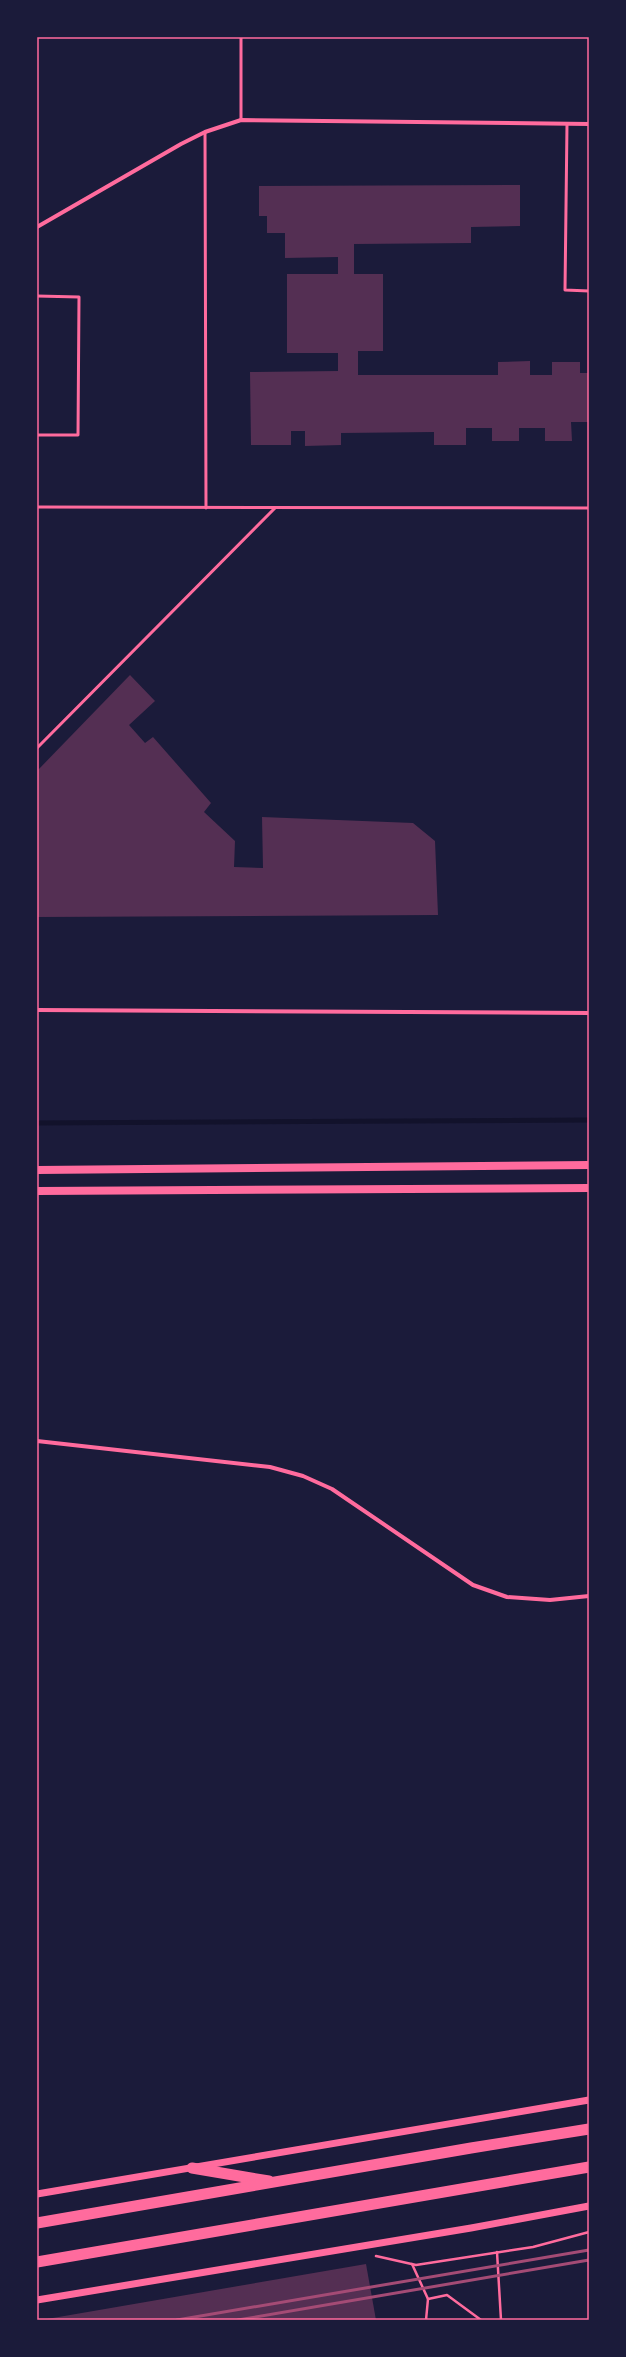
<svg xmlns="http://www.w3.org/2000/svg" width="626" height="2357" font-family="'Open Sans',sans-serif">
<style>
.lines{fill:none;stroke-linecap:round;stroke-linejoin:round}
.stream{stroke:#12122b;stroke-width:5}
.building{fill:#542f53}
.path{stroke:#ff6b9d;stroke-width:2.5}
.service{stroke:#ff6b9d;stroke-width:3}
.minor{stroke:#ff6b9d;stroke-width:4}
.tertiary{stroke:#ff6b9d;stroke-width:7}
.secondary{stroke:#ff6b9d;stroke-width:8}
.trunk{stroke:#ff6b9d;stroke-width:11}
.rail{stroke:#a44b75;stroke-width:3}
.neatline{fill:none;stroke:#ff6b9d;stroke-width:1.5}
</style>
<rect width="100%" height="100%" fill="#1b1b3a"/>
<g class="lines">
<path class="stream" d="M 37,1123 L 589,1120"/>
</g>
<g class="building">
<path d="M 520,185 L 520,226 L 471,227 L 471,243 L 354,244 L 354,274 L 383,274 L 383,351 L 358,351 L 358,375 L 498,375 L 498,362 L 530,361 L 530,375 L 552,375 L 552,362 L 580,362 L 580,373 L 589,373 L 589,422 L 571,422 L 572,441 L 545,441 L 545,428 L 519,428 L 519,441 L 492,441 L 492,428 L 466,428 L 466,445 L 434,445 L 434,432 L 341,433 L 341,445 L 305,446 L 305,431 L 291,431 L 291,445 L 251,445 L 250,372 L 338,371 L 338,353 L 287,353 L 287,274 L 338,274 L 338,257 L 285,258 L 285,233 L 267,233 L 267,216 L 259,216 L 259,186 Z"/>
<path d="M 130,675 L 155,701 L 129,725 L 145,743 L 153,737 L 211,803 L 204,812 L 235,841 L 234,867 L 263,868 L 262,817 L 413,823 L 435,841 L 438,915 L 37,917 L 37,771 Z"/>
<path d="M 366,2264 L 376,2320 L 47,2320 L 47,2319 Z"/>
</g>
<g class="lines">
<g class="path">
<path d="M 497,2252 L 501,2320"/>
<path d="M 376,2256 L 416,2265 L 533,2247 L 589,2232"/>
<path d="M 412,2264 L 428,2299 L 426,2320"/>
<path d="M 428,2299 L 447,2295 L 481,2320"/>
</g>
<g class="service">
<path d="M 241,120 L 241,37"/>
<path d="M 567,124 L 565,290 L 589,291"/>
<path d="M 205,132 L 206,508"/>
<path d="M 37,296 L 79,297 L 78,435 L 37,435"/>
<path d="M 37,507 L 589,508"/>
<path d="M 37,748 L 275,508"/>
</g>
<g class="minor">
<path d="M 37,227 L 181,144 L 205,132 L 241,120 L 589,124"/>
<path d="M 37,1010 L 589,1013"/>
<path d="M 37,1441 L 270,1467 L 303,1476 L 332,1489 L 473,1585 L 507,1597 L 550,1600 L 589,1596"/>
</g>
<g class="tertiary">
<path d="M 37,2194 L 589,2100"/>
<path d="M 37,2300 L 471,2228 L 589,2206"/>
</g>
<g class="secondary">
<path d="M 37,1170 L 589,1165"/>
<path d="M 37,1191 L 589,1188"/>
</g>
<g class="trunk">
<path d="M 192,2168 L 269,2181"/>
<path d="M 37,2223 L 471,2148 L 589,2129"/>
<path d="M 37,2262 L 589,2167"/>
</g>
<g class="rail">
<path d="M 177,2320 L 589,2250"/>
<path d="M 238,2320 L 589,2260"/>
</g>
</g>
<rect width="626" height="2357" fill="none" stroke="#1b1b3a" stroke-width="76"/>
<rect x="38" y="38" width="550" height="2281" class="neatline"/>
</svg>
